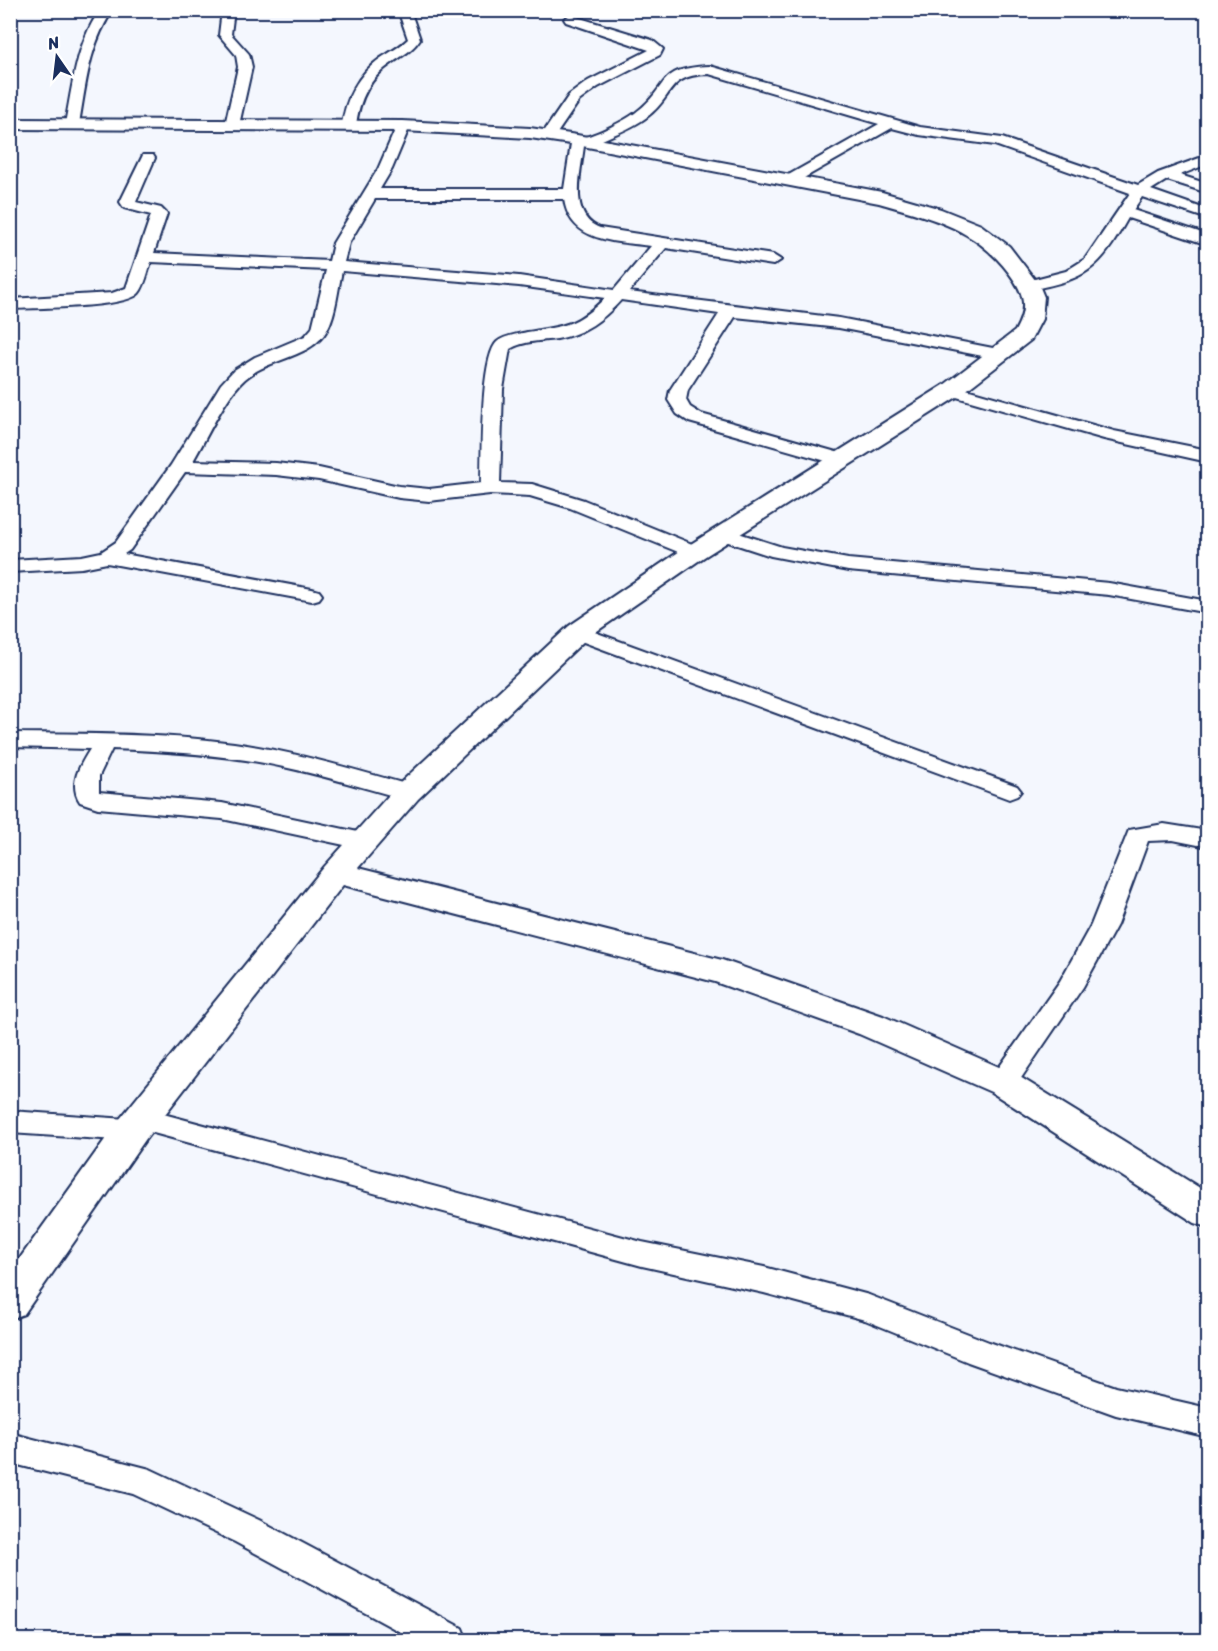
<svg xmlns="http://www.w3.org/2000/svg" width="1218" height="1651" font-family="Sriracha,sans-serif">
<style>
.lines{fill:none;stroke-linecap:round;stroke-linejoin:round}
.minor-casing{stroke:#1b2f5e;stroke-width:4}
.tertiary-casing{stroke:#1b2f5e;stroke-width:4}
.minor{fill:#fff;fill-rule:evenodd}
.tertiary{fill:#fff;fill-rule:evenodd}
</style>
<rect width="100%" height="100%" fill="#f4f7fe"/>
<filter id="ink" filterUnits="userSpaceOnUse"><feTurbulence type="fractalNoise" baseFrequency=".0167" numOctaves="2"/><feDisplacementMap in="SourceGraphic" scale="12" xChannelSelector="R" yChannelSelector="G"/><feConvolveMatrix kernelMatrix="1 2 1 2 8 2 1 2 1" color-interpolation-filters="sRGB"/></filter>
<g filter="url(#ink)">
<g class="lines">
<g class="minor-casing">
<g id="minor">
<path d="M 100,10 L 113,10 C 89,45 86,84 79,124 L 77,127 L 67,127 L 65,124 C 73,84 76,44 100,10 Z"/>
<path d="M 222,10 L 234,10 L 231,34 L 249,54 L 252,67 L 239,125 L 232,129 L 225,125 L 238,67 L 236,55 L 219,35 Z"/>
<path d="M 398,10 L 410,10 L 420,39 C 413,50 403,55 392,63 C 369,78 359,100 356,126 L 354,129 L 344,129 L 342,126 C 345,99 358,74 381,58 C 390,52 400,47 408,39 Z"/>
<path d="M 570,15 L 652,40 L 663,49 L 660,55 L 598,87 L 579,101 L 553,139 L 548,140 L 541,136 L 569,95 L 588,81 L 649,50 L 566,22 L 564,19 Z"/>
<path d="M 710,66 L 920,127 L 1002,138 L 1138,185 L 1158,173 L 1208,155 L 1208,164 L 1180,175 L 1208,184 L 1208,193 L 1167,180 L 1151,190 L 1208,210 L 1208,219 L 1142,197 L 1133,210 L 1208,235 L 1208,245 L 1128,218 C 1099,270 1087,279 1029,290 L 1023,288 L 1021,285 L 1023,282 L 1066,271 L 1085,259 L 1130,193 L 995,145 L 919,135 L 892,128 L 795,183 L 785,183 L 783,180 L 785,177 L 879,124 L 709,74 C 666,75 675,96 647,117 C 630,130 609,136 591,145 L 584,146 C 581,172 568,216 600,228 L 773,255 L 781,260 L 773,265 L 666,248 L 629,292 L 839,318 L 998,349 L 1004,350 L 1007,354 L 1004,358 L 998,359 L 839,328 L 735,317 L 688,390 L 686,400 L 690,407 L 701,414 L 847,455 L 849,459 L 847,463 L 840,465 L 689,422 L 677,414 L 668,400 L 670,390 L 719,314 L 621,300 C 603,320 584,334 557,339 C 541,341 524,341 510,349 L 503,389 L 500,483 L 532,484 L 584,500 L 702,548 L 705,552 L 702,556 L 688,556 L 570,508 L 530,496 L 490,494 L 429,501 L 399,498 L 319,480 L 276,475 L 185,472 L 130,550 L 124,554 L 312,589 L 319,591 L 322,595 L 319,599 L 312,601 L 107,563 L 82,568 L 10,572 L 10,560 L 82,556 L 101,552 L 116,542 L 171,465 L 221,384 L 234,370 L 255,357 L 305,336 L 312,328 L 326,270 L 151,262 C 148,271 145,286 139,293 C 127,308 34,308 10,309 L 10,299 L 112,293 L 126,288 L 151,215 L 124,208 L 120,202 L 143,155 L 153,155 L 155,158 L 136,202 L 161,208 L 167,214 L 154,253 L 329,261 L 333,243 L 378,169 L 398,123 L 408,123 L 410,126 L 392,169 L 380,189 L 564,189 L 572,137 C 577,136 581,138 585,137 C 598,134 624,121 635,113 C 671,87 654,68 710,66 ZM 375,199 L 564,199 C 570,243 616,241 651,246 L 614,290 L 519,276 L 344,262 L 349,243 ZM 342,271 L 519,286 L 605,298 C 576,326 565,326 527,332 C 518,334 504,336 497,342 C 480,358 482,458 481,483 L 429,489 L 399,486 L 319,468 L 276,463 L 193,461 C 208,436 224,398 245,379 C 269,358 312,358 327,330 C 336,314 338,289 342,271 Z"/>
<path d="M 952,385 L 1114,431 L 1208,450 L 1208,462 L 1104,439 L 946,394 L 943,390 L 946,386 Z"/>
<path d="M 723,528 L 782,547 L 848,559 L 1109,583 L 1208,601 L 1208,613 L 1109,595 L 848,571 L 771,556 L 716,538 L 713,534 L 716,530 Z"/>
<path d="M 578,626 L 1017,786 L 1021,791 L 1017,796 L 1009,799 L 1001,796 L 570,637 L 567,632 L 570,627 Z"/>
<path d="M 10,733 C 85,734 160,733 234,743 C 296,752 356,770 416,787 L 420,792 L 416,797 L 408,800 C 360,787 313,772 264,763 C 214,754 163,751 112,749 L 99,776 L 99,792 L 222,803 L 372,835 L 375,841 L 372,847 L 363,849 L 222,819 L 98,808 L 80,802 C 68,784 80,765 90,749 L 10,747 Z"/>
<path d="M 1164,824 L 1208,831 L 1208,847 L 1173,840 L 1148,841 L 1117,925 L 1083,987 L 1013,1090 L 1003,1093 L 993,1090 L 989,1083 L 993,1076 L 1060,981 L 1091,925 L 1129,830 Z"/>
<path d="M 141,1108 L 642,1242 L 764,1267 L 869,1295 L 989,1342 L 1116,1387 L 1208,1408 L 1208,1437 L 1116,1415 L 968,1362 L 865,1320 L 764,1293 L 642,1266 L 146,1131 L 142,1138 L 132,1141 L 10,1133 L 10,1111 L 127,1119 L 131,1111 Z"/>
<path d="M 10,1433 L 150,1469 L 259,1520 L 462,1628 L 467,1640 L 415,1640 L 235,1542 L 133,1494 L 10,1463 Z"/>
</g>
</g>
<g class="tertiary-casing">
<path id="tertiary" d="M 10,119 L 403,121 L 530,128 L 577,135 L 882,192 L 941,209 L 981,225 L 1009,246 L 1039,285 L 1044,297 L 1042,319 L 1031,340 L 960,395 L 704,557 L 587,638 L 418,799 L 358,868 L 722,960 L 883,1016 L 1015,1074 L 1208,1193 L 1208,1227 L 1195,1223 L 991,1092 L 859,1034 L 715,982 L 343,885 L 145,1140 L 24,1314 L 10,1319 L 10,1272 L 119,1120 L 325,866 L 398,785 L 569,626 L 686,547 L 944,385 L 1015,331 C 1028,308 1025,294 1009,273 C 975,228 931,218 879,203 L 577,145 L 530,138 L 403,131 L 10,129 Z"/>
</g>
<use href="#minor" class="minor"/>
<use href="#tertiary" class="tertiary"/>
</g>
</g>
<rect width="1218" height="1651" fill="none" stroke="#fff" stroke-width="36"/>
<rect x="18" y="18" width="1182" height="1615" fill="none" stroke="#1b2f5e" stroke-width="2" filter="url(#ink)"/>
<g transform="translate(57 57) rotate(346)" stroke="#ffffff" stroke-width="4.5" paint-order="stroke">
<path d="M0-4.5L10 22L0 15L-10 22Z" fill="#1b2f5e"/>
<text y="-9" font-size="16" font-weight="bold" text-anchor="middle" fill="#1b2f5e">N</text>
</g>
</svg>
